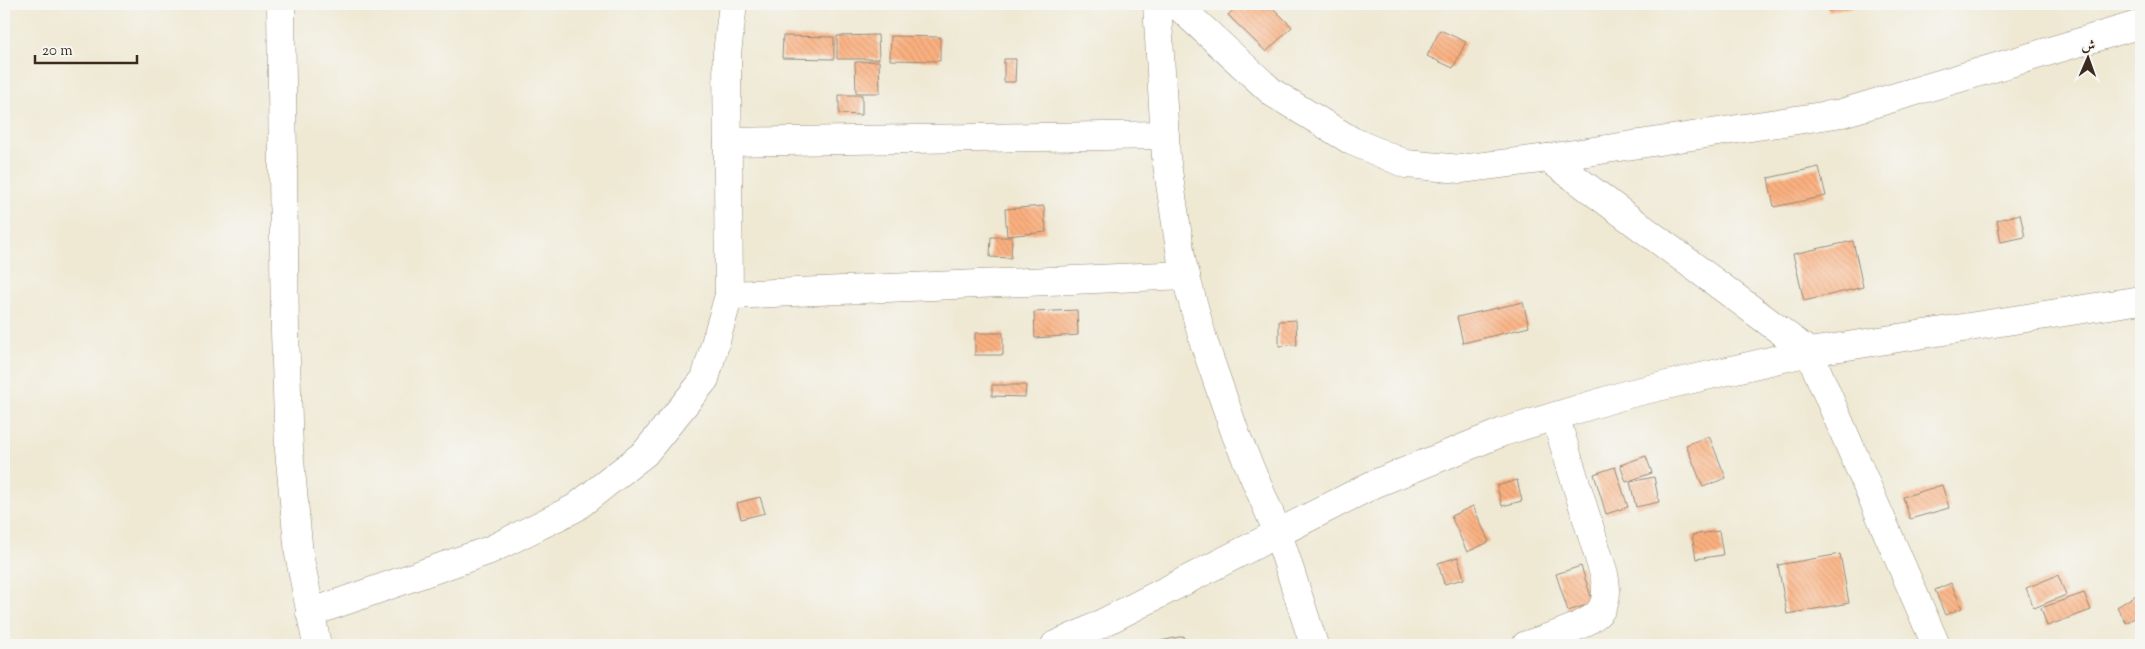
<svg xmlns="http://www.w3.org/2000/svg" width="2145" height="649" font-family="'Sorts Mill Goudy',Amiri,serif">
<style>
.building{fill:url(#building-back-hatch)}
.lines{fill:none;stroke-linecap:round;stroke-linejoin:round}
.street-casing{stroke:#958a79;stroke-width:29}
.street{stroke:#fff;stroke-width:28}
</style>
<defs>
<pattern id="building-back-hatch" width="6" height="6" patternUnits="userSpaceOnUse" patternTransform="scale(1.25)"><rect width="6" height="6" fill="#fbb180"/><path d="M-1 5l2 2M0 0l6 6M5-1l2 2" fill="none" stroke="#d8986e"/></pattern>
</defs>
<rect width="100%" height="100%" fill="#f6f6f2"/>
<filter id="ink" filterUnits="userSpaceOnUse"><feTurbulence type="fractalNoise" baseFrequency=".02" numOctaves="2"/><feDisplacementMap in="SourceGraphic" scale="10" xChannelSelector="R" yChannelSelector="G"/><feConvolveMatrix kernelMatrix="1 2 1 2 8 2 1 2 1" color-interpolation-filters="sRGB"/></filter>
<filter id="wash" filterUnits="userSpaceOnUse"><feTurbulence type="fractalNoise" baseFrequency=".0096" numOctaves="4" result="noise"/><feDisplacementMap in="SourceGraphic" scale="20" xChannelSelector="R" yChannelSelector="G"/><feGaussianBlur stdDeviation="1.12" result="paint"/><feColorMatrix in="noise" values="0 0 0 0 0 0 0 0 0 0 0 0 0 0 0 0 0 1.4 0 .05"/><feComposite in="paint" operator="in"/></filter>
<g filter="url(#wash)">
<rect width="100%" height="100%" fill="#efe9d4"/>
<g id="blocks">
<g class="building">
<path d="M 1239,4 L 1269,4 L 1292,27 L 1266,52 L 1228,15 Z"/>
<path d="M 1827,4 L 1854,4 L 1854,7 L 1828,11 Z"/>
<path d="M 1440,30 L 1466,42 L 1453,68 L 1427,56 Z"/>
<path d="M 878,35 L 879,59 L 837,59 L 837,36 Z"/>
<path d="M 783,36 L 834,37 L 834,59 L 782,58 Z"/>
<path d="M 891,36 L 940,37 L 940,61 L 890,60 Z"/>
<path d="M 1004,59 L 1016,59 L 1015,82 L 1004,82 Z"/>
<path d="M 879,61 L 880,93 L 856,93 L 855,62 Z"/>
<path d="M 839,95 L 862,95 L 862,115 L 839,114 Z"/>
<path d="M 1819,167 L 1826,196 L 1774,207 L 1768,178 Z"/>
<path d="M 1044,206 L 1046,232 L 1007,236 L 1005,209 Z"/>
<path d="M 2020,214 L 2025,237 L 2001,242 L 1997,220 Z"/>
<path d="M 991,237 L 1012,237 L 1011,258 L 990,257 Z"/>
<path d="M 1853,241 L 1863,287 L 1804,301 L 1793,254 Z"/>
<path d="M 1523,302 L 1529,327 L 1463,343 L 1457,317 Z"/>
<path d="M 1077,310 L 1078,335 L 1035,338 L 1034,312 Z"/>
<path d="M 1296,320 L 1297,345 L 1279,346 L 1279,321 Z"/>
<rect x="975" y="333" width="28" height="22"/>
<path d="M 992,385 L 1026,385 L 1025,397 L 992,396 Z"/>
<path d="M 1709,436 L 1726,478 L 1703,487 L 1686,445 Z"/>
<path d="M 1646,456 L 1652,473 L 1626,482 L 1620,465 Z"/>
<path d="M 1615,467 L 1628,507 L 1606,514 L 1594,474 Z"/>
<path d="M 1654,477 L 1659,502 L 1636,507 L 1630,482 Z"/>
<path d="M 1517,480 L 1522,501 L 1502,506 L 1497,486 Z"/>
<path d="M 1942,485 L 1949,508 L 1910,519 L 1903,497 Z"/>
<path d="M 760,497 L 765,513 L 741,519 L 737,503 Z"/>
<path d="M 1473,506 L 1489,542 L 1467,552 L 1451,516 Z"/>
<path d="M 1719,531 L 1723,555 L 1696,559 L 1692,535 Z"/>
<path d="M 1840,554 L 1849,603 L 1787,614 L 1778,565 Z"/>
<path d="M 1458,557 L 1464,579 L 1444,584 L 1438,563 Z"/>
<path d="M 1581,566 L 1593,603 L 1568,611 L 1556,574 Z"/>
<path d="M 2058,575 L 2066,595 L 2034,608 L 2026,588 Z"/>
<path d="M 1951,583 L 1962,608 L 1945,615 L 1935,590 Z"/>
<path d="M 2141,592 L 2141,614 L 2126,623 L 2117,607 Z"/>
<path d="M 2084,593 L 2091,610 L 2047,626 L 2041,608 Z"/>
<path d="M 1184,636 L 1185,645 L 1156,645 L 1156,642 Z"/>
</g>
</g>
</g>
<g filter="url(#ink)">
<use href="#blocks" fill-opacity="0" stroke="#958a79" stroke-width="1"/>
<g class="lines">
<g class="street-casing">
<g id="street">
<path d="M 281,4 L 285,332 L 289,450 L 299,554 L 317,645"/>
<path d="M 1157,4 L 1166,157 L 1182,263 L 1204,343 L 1236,435 L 1278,533 L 1314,645"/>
<path d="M 1176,4 L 1273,93 L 1352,141 L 1406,164 L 1461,169 L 1548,158 L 1842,113 L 2141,24"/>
<path d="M 728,142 L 1165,135"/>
<path d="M 1548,158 L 1809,352 L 1936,645"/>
<path d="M 729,295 L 1186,275"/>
<path d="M 310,613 L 490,550 L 575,508 L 645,453 L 705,379 L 729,295 L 727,53 L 733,4"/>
<path d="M 1055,645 L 1087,631 L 1374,484 L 1503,432 L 1628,394 L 1809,352 L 2141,300"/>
<path d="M 1526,645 C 1544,639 1593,625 1602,608 C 1608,597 1606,585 1604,574 L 1555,416"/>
</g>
</g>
<use href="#street" class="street"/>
</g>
</g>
<rect width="2145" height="649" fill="none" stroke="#f6f6f2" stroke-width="20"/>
<g transform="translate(2088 58) rotate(2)" stroke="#f6f6f2" stroke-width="4" paint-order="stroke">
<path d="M0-4L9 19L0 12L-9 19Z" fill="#3b2a1e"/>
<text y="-8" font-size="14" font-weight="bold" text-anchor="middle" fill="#3b2a1e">ش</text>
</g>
<path d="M35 55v8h102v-8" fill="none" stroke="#3b2a1e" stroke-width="2.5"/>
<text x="42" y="55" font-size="15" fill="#3b2a1e" stroke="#f6f6f2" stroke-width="4" paint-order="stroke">20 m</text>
</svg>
